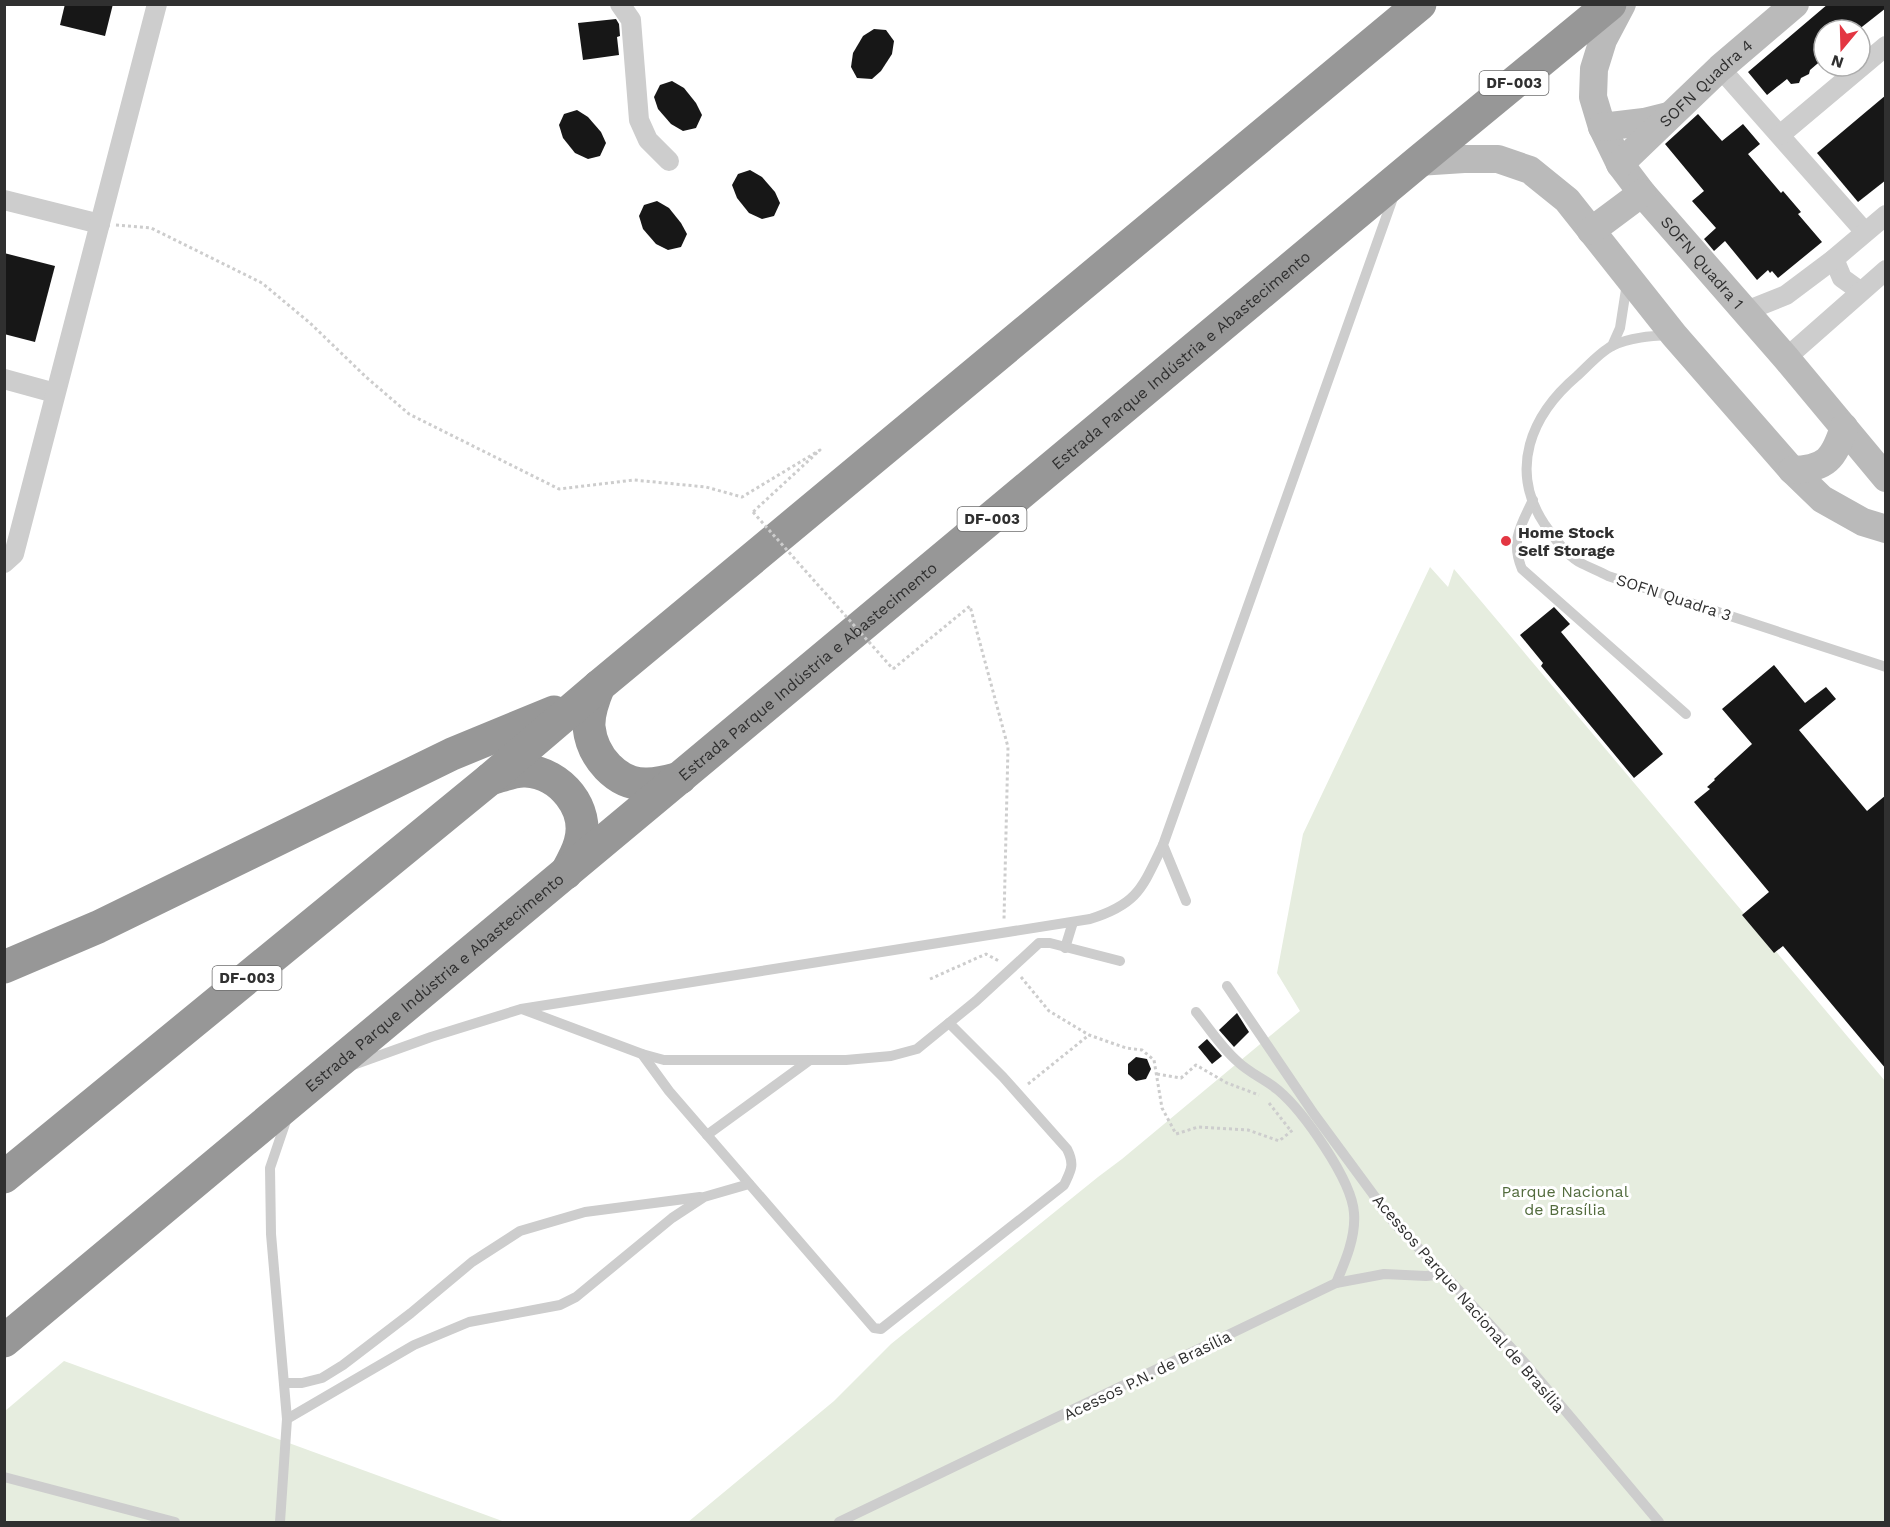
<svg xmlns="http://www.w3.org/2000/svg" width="1890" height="1527" font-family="'Work Sans',sans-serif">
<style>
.green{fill:#e6eddf}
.building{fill:#171717}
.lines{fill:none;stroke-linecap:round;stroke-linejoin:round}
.path{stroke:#cdcdcd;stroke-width:3;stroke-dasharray:3 3;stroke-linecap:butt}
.lane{stroke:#cdcdcd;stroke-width:10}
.street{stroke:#cdcdcd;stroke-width:20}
.secondary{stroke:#bababa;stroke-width:28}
.highway{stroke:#979797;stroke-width:33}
.path-bridge{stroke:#cdcdcd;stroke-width:3;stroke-dasharray:3 3;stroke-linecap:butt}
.poi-dot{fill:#e33642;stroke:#fff;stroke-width:2}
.labels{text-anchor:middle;stroke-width:6;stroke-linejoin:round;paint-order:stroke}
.shield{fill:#fff;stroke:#6e6e6e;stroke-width:1.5}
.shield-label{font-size:15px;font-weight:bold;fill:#303030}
.street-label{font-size:16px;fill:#303030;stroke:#fff}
.poi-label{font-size:16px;font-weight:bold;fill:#303030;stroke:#fff;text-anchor:start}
.park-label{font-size:16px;fill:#536c3e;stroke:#fff}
</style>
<rect width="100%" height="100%" fill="#fff"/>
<g class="green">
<path d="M 1430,567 L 1448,587 L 1454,569 L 1885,1081 L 1885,1522 L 688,1522 L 834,1401 L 891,1344 L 1098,1177 L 1122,1159 L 1300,1011 L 1277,973 L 1303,834 Z"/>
<path d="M 64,1361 L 505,1522 L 5,1522 L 5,1411 Z"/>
</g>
<g class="building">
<path d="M 65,4 L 113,4 L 105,36 L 60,25 Z"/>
<path d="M 1828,4 L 1886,4 L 1886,8 L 1858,30 L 1824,30 L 1824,58 L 1810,70 L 1809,74 L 1801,78 L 1799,83 L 1791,84 L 1787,79 L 1767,95 L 1748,72 Z"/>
<path d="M 616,19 L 619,24 L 620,36 L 617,37 L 619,55 L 583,60 L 578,23 Z"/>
<path d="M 874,29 L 886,30 L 894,41 L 892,54 L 881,71 L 872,79 L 857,78 L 851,67 L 853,53 L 863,36 Z"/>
<path d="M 672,81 L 684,88 L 696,103 L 702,115 L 696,128 L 683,131 L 671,124 L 658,109 L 654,97 L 660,85 Z"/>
<path d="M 1886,95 L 1886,180 L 1858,202 L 1817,153 Z"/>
<path d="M 577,110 L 588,117 L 601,132 L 606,143 L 600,156 L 588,159 L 575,153 L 563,138 L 559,125 L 564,114 Z"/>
<path d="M 1698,114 L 1722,141 L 1743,124 L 1760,144 L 1748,154 L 1781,193 L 1783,191 L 1801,212 L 1798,214 L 1822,242 L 1778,278 L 1772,271 L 1770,273 L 1768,270 L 1757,280 L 1725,241 L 1714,251 L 1704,239 L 1716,228 L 1692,201 L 1704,191 L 1665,144 Z"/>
<path d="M 750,170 L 762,177 L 775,192 L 780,203 L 774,216 L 762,219 L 749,213 L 737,198 L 732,185 L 738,174 Z"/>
<path d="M 657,201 L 669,208 L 681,223 L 687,234 L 681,247 L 668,250 L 656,244 L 643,229 L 639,216 L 644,205 Z"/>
<path d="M 4,253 L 55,266 L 35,342 L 4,334 Z"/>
<path d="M 1554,607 L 1570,624 L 1561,632 L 1663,754 L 1634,778 L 1541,666 L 1543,663 L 1520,635 Z"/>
<path d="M 1774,665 L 1805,703 L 1826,687 L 1836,699 L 1799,730 L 1867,811 L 1886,795 L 1886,1069 L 1783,946 L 1774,953 L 1742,915 L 1769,892 L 1694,802 L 1710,789 L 1707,787 L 1715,780 L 1714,779 L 1752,744 L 1722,709 Z"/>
<path d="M 1237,1013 L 1249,1032 L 1234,1047 L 1219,1030 Z"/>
<path d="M 1207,1039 L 1222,1056 L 1212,1064 L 1198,1047 Z"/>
<path d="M 1136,1057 L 1147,1059 L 1151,1069 L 1146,1079 L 1136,1081 L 1128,1074 L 1128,1064 Z"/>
</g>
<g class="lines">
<g class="path">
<path d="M 116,225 L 151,228 L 262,283 L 310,323 L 366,377 L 409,414 L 559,489 L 634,480 L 706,487 L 742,497 L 820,450 L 753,512"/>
<path d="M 893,669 L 970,606 L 1008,747 L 1004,919"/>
<path d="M 1021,977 L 1049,1011 L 1089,1035 L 1126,1048 L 1142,1050 L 1154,1060 L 1162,1108 L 1176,1134 L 1198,1127 L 1248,1130 L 1279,1141 L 1294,1129"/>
<path d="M 930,979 L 986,954 L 999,961"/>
<path d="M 1157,1074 L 1181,1078 L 1196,1065 L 1227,1083 L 1259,1095"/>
<path d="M 1028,1084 L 1089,1035"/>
<path d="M 1269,1103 L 1291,1131"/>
</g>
<g class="lane">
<path d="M 1671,335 C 1652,336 1630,337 1612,346 C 1600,352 1588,366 1577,376 C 1531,415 1508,470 1545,525 C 1555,539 1565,553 1579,562 C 1588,567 1599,571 1608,576 L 1886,667"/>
<path d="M 1612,346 L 1620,328 L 1627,283"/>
<path d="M 1533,500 C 1521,525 1510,541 1522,569 L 1686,714"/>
<path d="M 1186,901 L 1163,845 L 1394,195"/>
<path d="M 1065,948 L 1073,922"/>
<path d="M 1227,986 L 1314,1114 L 1395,1224 L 1444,1274 L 1525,1363 L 1659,1522"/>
<path d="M 522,1009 L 642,1054 L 664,1060 L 846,1060 L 891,1056 L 917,1049 L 976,1001 L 1039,943 L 1050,943 L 1120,961"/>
<path d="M 1196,1012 C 1209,1028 1221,1047 1237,1061 C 1249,1073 1265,1079 1278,1090 C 1303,1111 1352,1180 1354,1213 C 1356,1237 1345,1262 1336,1283"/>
<path d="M 642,1054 L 669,1091 L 874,1328 L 881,1329 L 1064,1185 C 1071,1170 1075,1165 1067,1149 L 1003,1077 L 949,1023"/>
<path d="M 353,1065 L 431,1037 L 521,1009 L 1090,919 C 1138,904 1142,888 1163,845"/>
<path d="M 707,1135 L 810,1060"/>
<path d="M 284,1383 L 302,1383 L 322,1378 L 343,1365 L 411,1313 L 472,1262 L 520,1231 L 585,1212 L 700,1197"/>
<path d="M 287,1419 L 414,1345 L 469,1322 L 560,1305 L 576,1297 L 672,1218 L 704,1197 L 749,1184"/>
<path d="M 4,1477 L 175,1522"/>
<path d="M 280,1522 L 287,1419 L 271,1234 L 270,1168 L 287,1118"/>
<path d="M 839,1522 L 1336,1283 L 1384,1274 L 1426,1276 L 1444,1274"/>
</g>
<g class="street">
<path d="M 620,4 L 631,20 L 639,120 L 648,140 L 669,161"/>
<path d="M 1720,68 L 1865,232"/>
<path d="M 1780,135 L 1886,46"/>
<path d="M 4,200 L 100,224"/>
<path d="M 1834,259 L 1842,278 L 1860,291"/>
<path d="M 1746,311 L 1786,295 L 1834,259 L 1886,215"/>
<path d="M 1786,358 L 1886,270"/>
<path d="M 4,379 L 55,393"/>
<path d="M 4,563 L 14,554 L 157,4"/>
</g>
<g class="secondary">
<path id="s1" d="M 1622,4 L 1603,40 L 1594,69 L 1593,97 L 1602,127 L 1620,164 L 1642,193 L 1786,358 L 1886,478"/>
<path d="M 1602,127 L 1644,122 L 1668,116"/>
<path d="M 1418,162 L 1464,159 L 1498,159 L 1530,170 L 1567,200 L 1674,335 L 1792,470 L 1822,499 L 1863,522 L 1886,529"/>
<path id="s2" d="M 1620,164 L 1720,68 L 1795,4"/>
<path d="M 1591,231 L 1642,193"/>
<path d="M 1792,470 C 1826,469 1834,459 1844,427"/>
</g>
<g class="highway">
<path d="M 599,686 C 594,698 588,713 589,727 C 592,756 616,785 647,784 C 659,784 669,781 680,778"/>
<path d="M 490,779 C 501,776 515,770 526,771 C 561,773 590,809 580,843 C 577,854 571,864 566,873"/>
<path d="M 4,967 L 98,927 L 452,754 L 554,712"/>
<path d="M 4,1177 L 490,779 L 599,686 L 1420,4"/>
<path id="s3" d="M 4,1341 L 1418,162 L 1610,4"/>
</g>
<path class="path-bridge" d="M 753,512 L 893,669"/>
</g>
<circle class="poi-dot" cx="1506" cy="541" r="6"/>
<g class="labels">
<g class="shield">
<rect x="1479.5" y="71" width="69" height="24" rx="4.5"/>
<rect x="957.5" y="507" width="69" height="24" rx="4.5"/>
<rect x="212.5" y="966" width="69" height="24" rx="4.5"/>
</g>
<g class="shield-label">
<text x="1514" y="88">DF-003</text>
<text x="992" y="524">DF-003</text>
<text x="247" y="983">DF-003</text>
</g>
<g class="street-label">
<text dy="6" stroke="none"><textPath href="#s2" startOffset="118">SOFN Quadra 4</textPath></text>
<text dy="6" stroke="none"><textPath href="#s1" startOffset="300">SOFN Quadra 1</textPath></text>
<text dy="6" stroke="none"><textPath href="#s3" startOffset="1532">Estrada Parque Indústria e Abastecimento</textPath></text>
<text transform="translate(1674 597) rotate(18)" y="6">SOFN Quadra 3</text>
<text dy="6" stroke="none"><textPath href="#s3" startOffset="1046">Estrada Parque Indústria e Abastecimento</textPath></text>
<text dy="6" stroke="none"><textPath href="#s3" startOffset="560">Estrada Parque Indústria e Abastecimento</textPath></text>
<text transform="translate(1469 1303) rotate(49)" y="6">Acessos Parque Nacional de Brasília</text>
<text transform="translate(1147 1375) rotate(-26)" y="6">Acessos P.N. de Brasília</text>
</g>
<g class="poi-label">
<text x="1518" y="538">Home Stock<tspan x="1518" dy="18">Self Storage</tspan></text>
</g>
<g class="park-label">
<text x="1565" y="1197">Parque Nacional<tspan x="1565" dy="18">de Brasília</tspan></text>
</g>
</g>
<rect width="1890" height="1527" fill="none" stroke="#303030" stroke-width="12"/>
<g transform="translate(1842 48) rotate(199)"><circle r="28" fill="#ffffff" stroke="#acacac" stroke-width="1.5"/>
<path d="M0-4.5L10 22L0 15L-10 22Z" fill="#e33642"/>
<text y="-9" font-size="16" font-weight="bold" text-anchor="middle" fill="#303030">N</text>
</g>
</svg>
